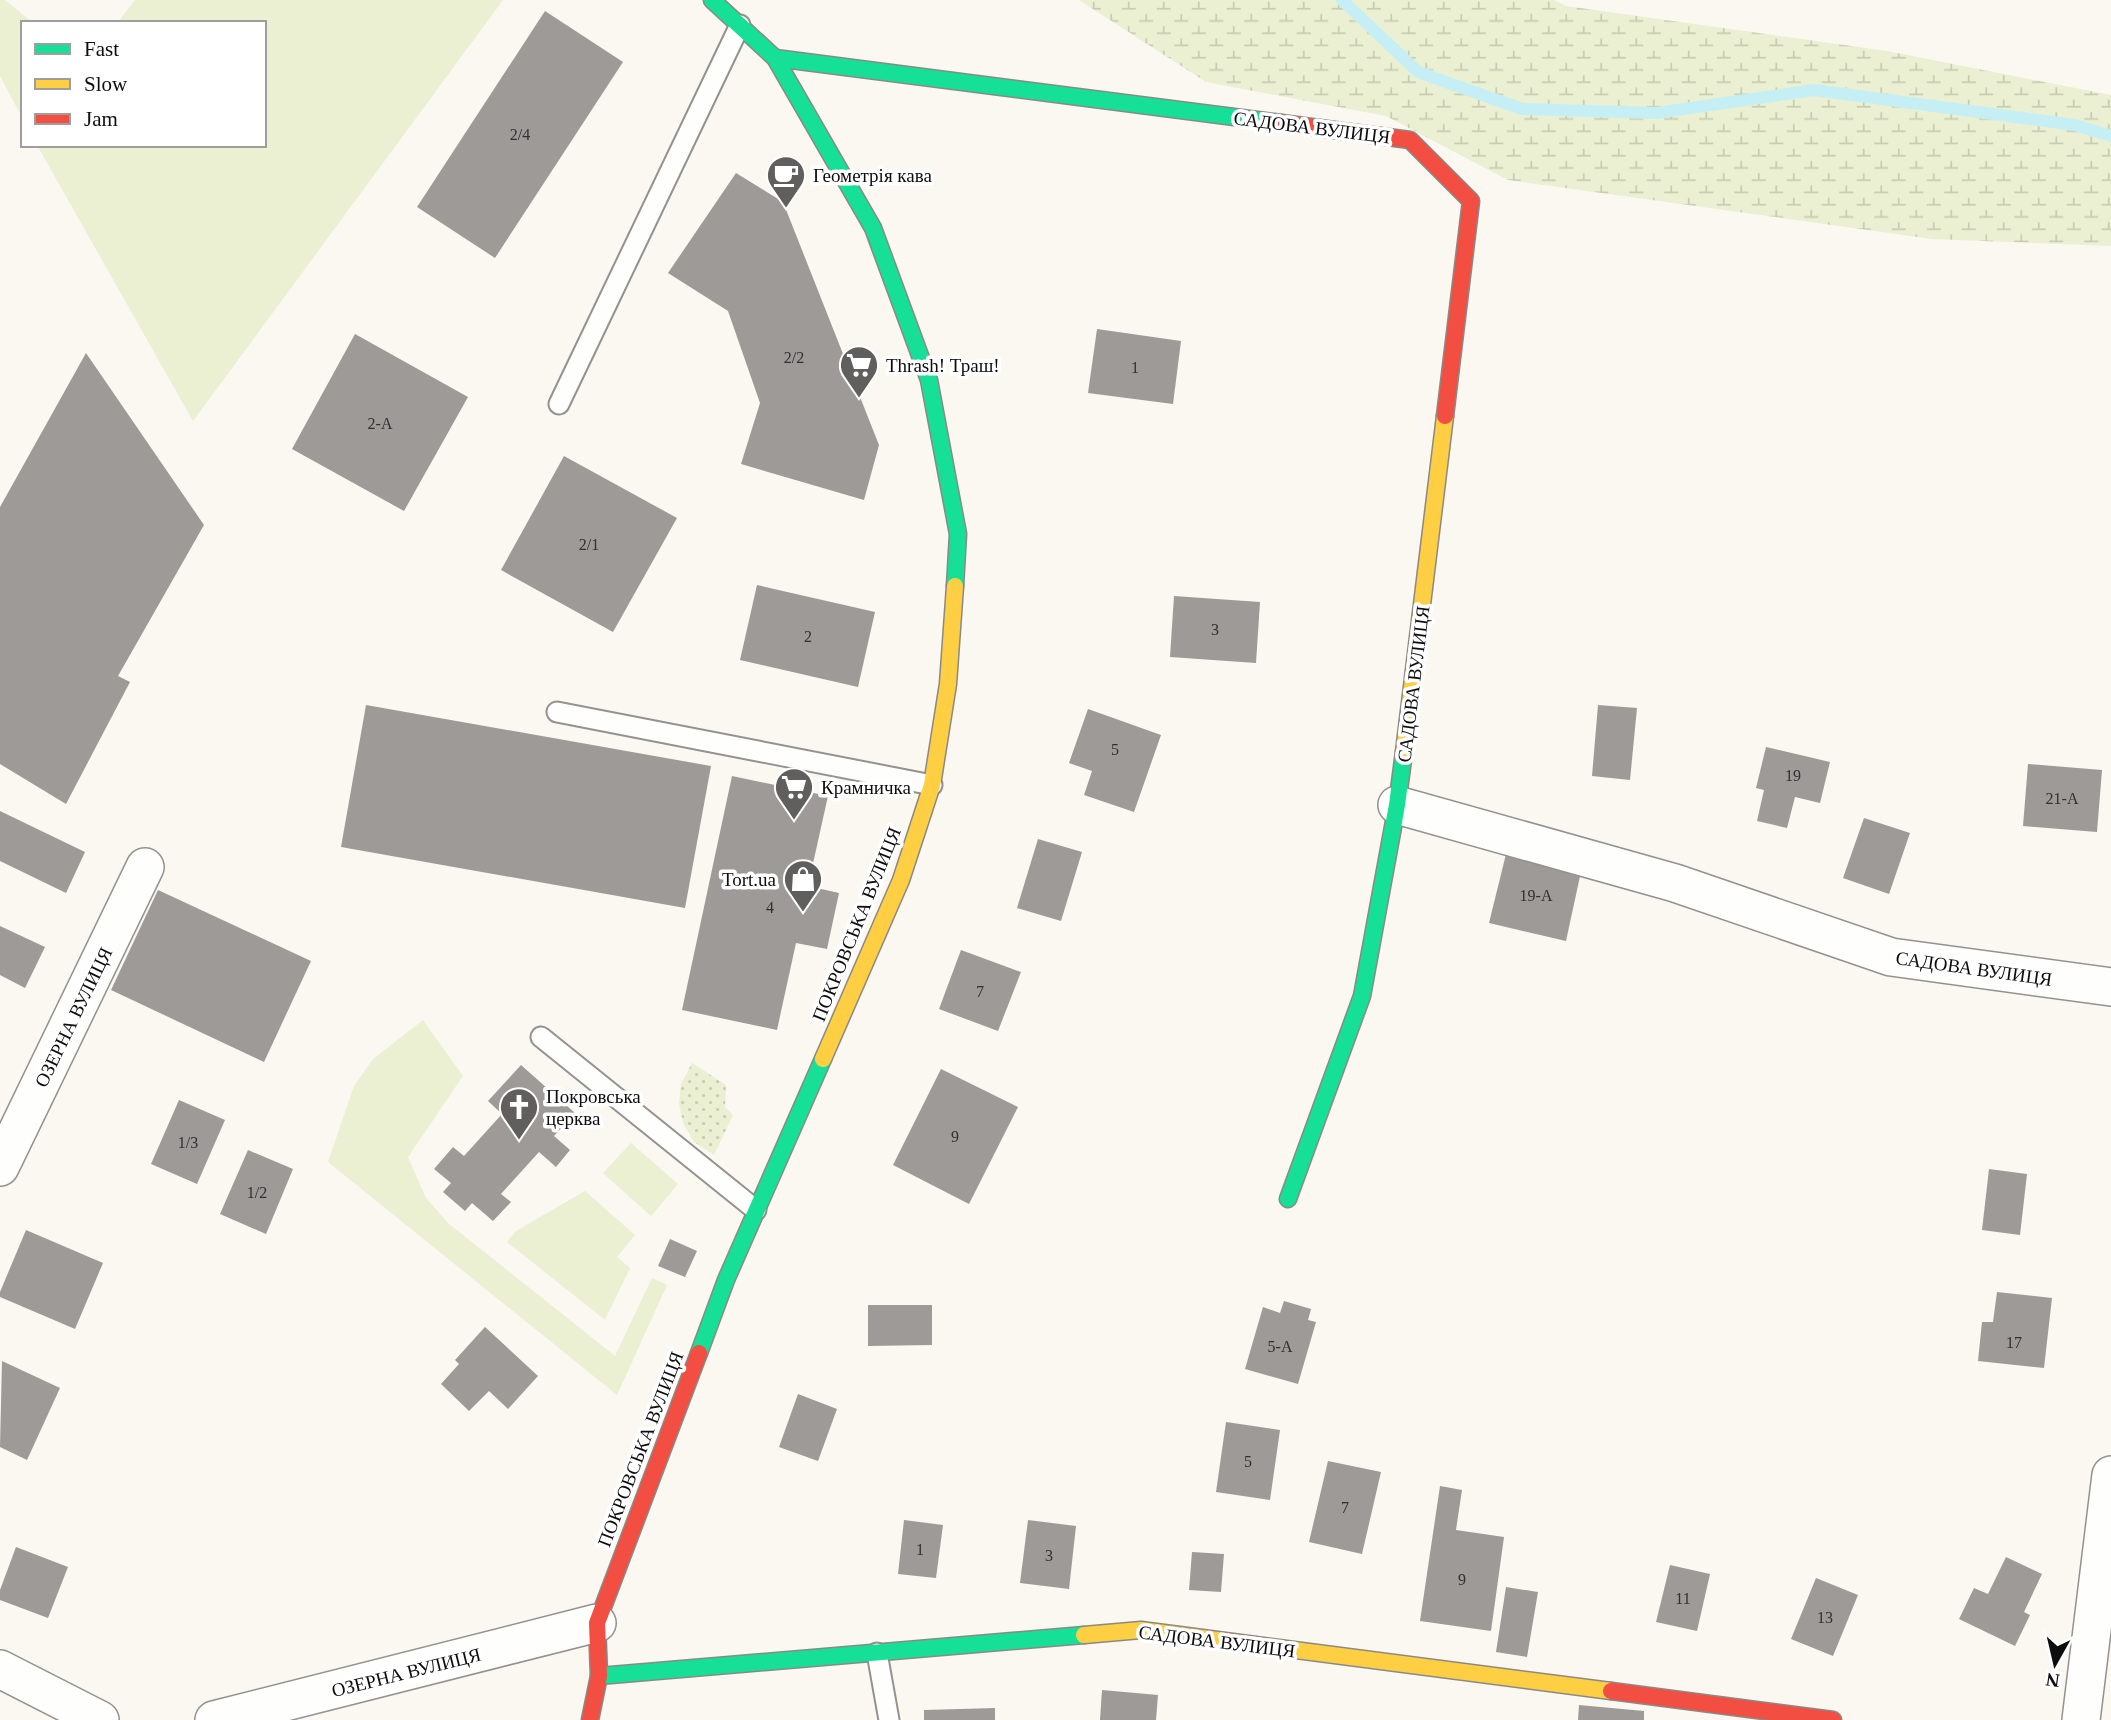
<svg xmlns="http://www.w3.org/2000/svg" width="2111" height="1720" font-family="Georgia,serif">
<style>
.grass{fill:#eaf0d1}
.wetland{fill:url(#wetland-marsh)}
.park{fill:url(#park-dots)}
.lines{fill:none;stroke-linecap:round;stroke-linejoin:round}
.stream{stroke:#c6eff5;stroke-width:12}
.building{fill:#9e9a97}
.lane-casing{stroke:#949290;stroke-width:23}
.street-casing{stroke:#949290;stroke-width:40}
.fast-casing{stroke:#8b8986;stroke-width:19}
.slow-casing{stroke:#8b8986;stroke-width:19}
.jam-casing{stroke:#8b8986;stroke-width:19}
.lane{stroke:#fefefd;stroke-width:19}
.street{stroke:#fefefd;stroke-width:37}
.fast{stroke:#16e098;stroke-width:16}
.slow{stroke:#ffcf43;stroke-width:16}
.jam{stroke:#f24e42;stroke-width:16}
.labels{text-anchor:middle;stroke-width:7;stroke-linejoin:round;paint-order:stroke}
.number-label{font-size:16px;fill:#313030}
.street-label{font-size:19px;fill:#0d0d0d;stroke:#fff}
.poi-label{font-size:19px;fill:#0d0d0d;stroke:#fff;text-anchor:start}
</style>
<defs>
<pattern id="wetland-marsh" width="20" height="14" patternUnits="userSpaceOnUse" patternTransform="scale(1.75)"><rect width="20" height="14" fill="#eaf0d1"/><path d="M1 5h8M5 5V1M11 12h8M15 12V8" fill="none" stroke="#c8cdb2"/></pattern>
<pattern id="park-dots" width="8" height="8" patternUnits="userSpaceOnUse" patternTransform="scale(1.75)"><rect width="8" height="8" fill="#eaf0d1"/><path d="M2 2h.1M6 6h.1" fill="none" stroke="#c8cdb2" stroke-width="1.8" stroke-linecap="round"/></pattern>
</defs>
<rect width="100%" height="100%" fill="#fbf7f1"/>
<g class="grass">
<path d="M 0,0 L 5,0 L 33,23 L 23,23 L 23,119 L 0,76 Z"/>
<path d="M 135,0 L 503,0 L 193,421 L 37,145 L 264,145 L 264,23 L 117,23 Z"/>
<path d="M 423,1020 L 463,1076 L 408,1157 L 426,1198 L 448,1223 L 615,1356 L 652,1278 L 667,1285 L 617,1395 L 328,1162 L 354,1086 L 373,1059 Z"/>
<path d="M 631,1143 L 678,1184 L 651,1216 L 603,1173 Z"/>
<path d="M 585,1191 L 635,1235 L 617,1257 L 630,1268 L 605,1320 L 507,1242 L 516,1231 Z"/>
</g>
<path class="wetland" d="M 1079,0 L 1554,0 L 1566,6 L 1887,51 L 2111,95 L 2111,246 L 1932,239 L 1508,180 L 1386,116 L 1206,82 Z"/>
<path class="park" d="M 692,1063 L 726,1085 L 725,1107 L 733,1115 L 714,1155 L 694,1142 L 683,1123 L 679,1103 L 681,1084 Z"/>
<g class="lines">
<path class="stream" d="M 1342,0 L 1418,72 L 1522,109 L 1656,113 L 1814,90 L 2075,125 L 2111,136"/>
</g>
<g class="building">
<path d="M 545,11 L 623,62 L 495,258 L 417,207 Z"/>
<path d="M 736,173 L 783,202 L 879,445 L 864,500 L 741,464 L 760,403 L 728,311 L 668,273 Z"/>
<path d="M 1097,329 L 1181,341 L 1173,404 L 1088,393 Z"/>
<path d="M 355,334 L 468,397 L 404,511 L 292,449 Z"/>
<path d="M 86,353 L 204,525 L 118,676 L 130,682 L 66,804 L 0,764 L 0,507 Z"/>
<path d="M 564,456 L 677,518 L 613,632 L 501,570 Z"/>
<path d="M 757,585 L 875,612 L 858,687 L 740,660 Z"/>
<path d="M 1174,596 L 1260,602 L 1256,663 L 1170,657 Z"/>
<path d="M 366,705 L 711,766 L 685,908 L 341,847 Z"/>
<path d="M 1598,705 L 1637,708 L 1630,780 L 1592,776 Z"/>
<path d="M 1088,709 L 1161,735 L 1134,812 L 1084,795 L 1092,771 L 1069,763 Z"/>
<path d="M 1766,747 L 1830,762 L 1820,803 L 1795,797 L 1787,828 L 1757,821 L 1764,790 L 1756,788 Z"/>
<path d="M 2028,764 L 2102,770 L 2097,832 L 2023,826 Z"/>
<path d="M 732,776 L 828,796 L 808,886 L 839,893 L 827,949 L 796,943 L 777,1030 L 682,1010 Z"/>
<path d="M 0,811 L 85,852 L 66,893 L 0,861 Z"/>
<path d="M 1864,818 L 1910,833 L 1889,894 L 1843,878 Z"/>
<path d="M 1038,839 L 1082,852 L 1061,921 L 1017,908 Z"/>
<path d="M 1507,850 L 1582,867 L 1566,941 L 1489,923 Z"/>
<path d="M 158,890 L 311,961 L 264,1062 L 111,990 Z"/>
<path d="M 0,926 L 45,947 L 25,988 L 0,975 Z"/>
<path d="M 961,950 L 1021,972 L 998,1031 L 939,1009 Z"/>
<path d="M 521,1065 L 575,1113 L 554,1136 L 570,1150 L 556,1167 L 539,1152 L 501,1194 L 511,1202 L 493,1221 L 472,1203 L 465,1211 L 443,1192 L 451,1183 L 434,1169 L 453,1147 L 464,1156 L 502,1114 L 488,1101 Z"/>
<path d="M 941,1069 L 1018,1107 L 969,1204 L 893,1165 Z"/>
<path d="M 179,1100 L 225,1120 L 197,1184 L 151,1164 Z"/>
<path d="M 248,1150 L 293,1169 L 266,1234 L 220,1214 Z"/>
<path d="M 1989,1169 L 2027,1174 L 2020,1235 L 1982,1230 Z"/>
<path d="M 26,1230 L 103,1263 L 75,1329 L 0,1297 L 0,1292 Z"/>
<path d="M 670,1239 L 697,1251 L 685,1277 L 658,1266 Z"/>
<path d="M 1997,1292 L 2052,1298 L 2044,1368 L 1978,1361 L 1982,1322 L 1993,1322 Z"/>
<path d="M 1284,1301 L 1311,1309 L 1308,1320 L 1316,1322 L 1298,1384 L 1245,1369 L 1263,1307 L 1280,1313 Z"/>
<path d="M 868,1305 L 932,1305 L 932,1345 L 868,1346 Z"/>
<path d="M 485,1327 L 538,1376 L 508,1409 L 489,1391 L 469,1411 L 441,1384 L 459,1364 L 455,1360 Z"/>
<path d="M 2,1361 L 60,1388 L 27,1460 L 0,1447 Z"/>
<path d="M 798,1394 L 837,1409 L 818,1461 L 779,1447 Z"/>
<path d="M 1226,1422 L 1280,1430 L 1270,1500 L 1216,1492 Z"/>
<path d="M 1328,1461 L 1381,1472 L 1362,1554 L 1309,1542 Z"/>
<path d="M 1440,1486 L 1462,1490 L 1456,1530 L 1504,1537 L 1491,1631 L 1420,1621 Z"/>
<path d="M 904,1520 L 943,1525 L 936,1578 L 898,1574 Z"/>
<path d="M 1028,1520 L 1076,1526 L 1069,1589 L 1020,1583 Z"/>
<path d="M 16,1547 L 68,1567 L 48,1618 L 0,1600 L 0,1590 Z"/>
<path d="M 1192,1552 L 1224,1554 L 1221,1592 L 1189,1590 Z"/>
<path d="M 2006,1557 L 2042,1574 L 2024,1612 L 2030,1615 L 2015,1646 L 1959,1619 L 1974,1588 L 1988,1594 Z"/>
<path d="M 1670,1565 L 1710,1574 L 1697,1631 L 1656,1622 Z"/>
<path d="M 1816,1578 L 1858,1595 L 1833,1656 L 1791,1639 Z"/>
<path d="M 1506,1587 L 1538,1592 L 1527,1657 L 1496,1652 Z"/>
<path d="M 1102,1690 L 1158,1695 L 1156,1720 L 1100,1720 Z"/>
<path d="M 1579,1705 L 1644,1711 L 1644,1720 L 1578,1720 Z"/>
<path d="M 995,1708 L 995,1720 L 924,1720 L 924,1710 Z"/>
</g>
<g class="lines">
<g class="lane-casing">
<g id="lane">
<path d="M 559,404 L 740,25"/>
<path d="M 557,712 L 932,785"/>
<path d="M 541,1037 L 756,1210"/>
<path d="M 877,1653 L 889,1720"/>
</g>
</g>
<g class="street-casing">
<g id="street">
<path d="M 1397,805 L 1675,883 L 1891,957 L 2111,987"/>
<path d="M 0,1167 L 145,867"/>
<path d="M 0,1669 L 100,1720"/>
<path d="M 214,1720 L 597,1623"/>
<path d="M 2081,1720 L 2111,1475"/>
</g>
</g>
<g class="fast-casing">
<g id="fast">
<path d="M 712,0 L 775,58 L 873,228 L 929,380 L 958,534 L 955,586"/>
<path d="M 775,58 L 1281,123"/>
<path d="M 1288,1199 L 1362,996 L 1397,805 L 1404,752"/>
<path d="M 699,1353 L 726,1280 L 823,1059"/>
<path d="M 599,1676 L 1084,1635"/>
</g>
</g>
<g class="slow-casing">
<g id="slow">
<path d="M 1404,752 L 1445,416"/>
<path d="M 823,1059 L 901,880 L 932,785 L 948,684 L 955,586"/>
<path d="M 1084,1635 L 1141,1630 L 1611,1691"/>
</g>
</g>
<g class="jam-casing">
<g id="jam">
<path d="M 1281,123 L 1410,140 L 1471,201 L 1445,416"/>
<path d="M 1611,1691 L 1833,1720"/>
<path d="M 590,1720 L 599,1676 L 597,1623 L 699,1353"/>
</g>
</g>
<use href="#lane" class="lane"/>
<use href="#street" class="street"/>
<use href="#fast" class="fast"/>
<use href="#slow" class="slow"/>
<use href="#jam" class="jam"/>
</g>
<defs>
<g id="cafe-pin" transform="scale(2.0125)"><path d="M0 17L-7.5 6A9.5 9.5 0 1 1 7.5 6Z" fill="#605f5d" stroke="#fff"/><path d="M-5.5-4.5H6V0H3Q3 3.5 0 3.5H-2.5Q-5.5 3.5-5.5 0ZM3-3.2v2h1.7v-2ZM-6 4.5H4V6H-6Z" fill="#fff"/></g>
<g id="supermarket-pin" transform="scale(2.0125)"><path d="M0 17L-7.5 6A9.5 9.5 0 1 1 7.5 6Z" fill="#605f5d" stroke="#fff"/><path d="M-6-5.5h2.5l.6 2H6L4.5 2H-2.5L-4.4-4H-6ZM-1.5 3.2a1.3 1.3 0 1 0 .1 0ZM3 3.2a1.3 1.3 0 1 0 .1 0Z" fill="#fff"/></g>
<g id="shop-pin" transform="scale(2.0125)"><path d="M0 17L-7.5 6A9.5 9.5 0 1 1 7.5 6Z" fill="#605f5d" stroke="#fff"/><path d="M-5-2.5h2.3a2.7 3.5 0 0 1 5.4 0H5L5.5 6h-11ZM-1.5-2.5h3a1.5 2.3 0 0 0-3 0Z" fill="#fff"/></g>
<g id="church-pin" transform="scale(2.0125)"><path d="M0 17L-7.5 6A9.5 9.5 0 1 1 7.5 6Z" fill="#605f5d" stroke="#fff"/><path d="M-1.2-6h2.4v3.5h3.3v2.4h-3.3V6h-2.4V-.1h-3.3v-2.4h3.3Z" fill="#fff"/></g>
</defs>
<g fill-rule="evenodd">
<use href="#cafe-pin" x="786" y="175"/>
<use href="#supermarket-pin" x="859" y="365"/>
<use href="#supermarket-pin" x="794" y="787"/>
<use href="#shop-pin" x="803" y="879"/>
<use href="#church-pin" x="519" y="1107"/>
</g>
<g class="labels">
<g class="number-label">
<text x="520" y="140">2/4</text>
<text x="794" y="363">2/2</text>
<text x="1135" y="373">1</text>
<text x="380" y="429">2-А</text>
<text x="589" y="550">2/1</text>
<text x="1215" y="635">3</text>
<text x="808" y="642">2</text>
<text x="1115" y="755">5</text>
<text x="1793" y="781">19</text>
<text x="2062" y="804">21-А</text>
<text x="1536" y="901">19-А</text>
<text x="770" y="913">4</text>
<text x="980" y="997">7</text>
<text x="955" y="1142">9</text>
<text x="188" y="1148">1/3</text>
<text x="257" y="1198">1/2</text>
<text x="2014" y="1348">17</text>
<text x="1280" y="1352">5-А</text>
<text x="1248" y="1467">5</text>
<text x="1345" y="1513">7</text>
<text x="920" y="1555">1</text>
<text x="1049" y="1561">3</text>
<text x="1462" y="1585">9</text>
<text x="1683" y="1604">11</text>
<text x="1825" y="1623">13</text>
</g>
<g class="street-label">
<text transform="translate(1312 127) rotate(7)" y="7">САДОВА ВУЛИЦЯ</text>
<text transform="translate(1413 684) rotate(-83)" y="7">САДОВА ВУЛИЦЯ</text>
<text transform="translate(856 924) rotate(-68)" y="7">ПОКРОВСЬКА ВУЛИЦЯ</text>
<text transform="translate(1974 968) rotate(8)" y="7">САДОВА ВУЛИЦЯ</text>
<text transform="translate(73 1017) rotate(-64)" y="7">ОЗЕРНА ВУЛИЦЯ</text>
<text transform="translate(640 1449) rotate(-69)" y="7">ПОКРОВСЬКА ВУЛИЦЯ</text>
<text transform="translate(1217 1641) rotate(7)" y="7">САДОВА ВУЛИЦЯ</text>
<text transform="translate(406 1672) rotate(-14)" y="7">ОЗЕРНА ВУЛИЦЯ</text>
</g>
<g class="poi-label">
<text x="813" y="182">Геометрія кава</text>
<text x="886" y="372">Thrash! Траш!</text>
<text x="821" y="794">Крамничка</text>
<text x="776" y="886" text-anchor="end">Tort.ua</text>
<text x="546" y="1103">Покровська<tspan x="546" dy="22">церква</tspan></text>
</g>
</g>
<rect x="21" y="21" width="245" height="126" fill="#ffffff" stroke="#9e9e9e" stroke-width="2"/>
<rect x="35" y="44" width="35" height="10" fill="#16e098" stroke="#9e9e9e" stroke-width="2"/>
<text x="84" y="56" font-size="21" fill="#0d0d0d">Fast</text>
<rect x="35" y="79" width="35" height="10" fill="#ffcf43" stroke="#9e9e9e" stroke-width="2"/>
<text x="84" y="91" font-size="21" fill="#0d0d0d">Slow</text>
<rect x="35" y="114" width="35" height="10" fill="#f24e42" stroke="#9e9e9e" stroke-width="2"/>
<text x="84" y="126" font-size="21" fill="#0d0d0d">Jam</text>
<g transform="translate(2055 1664) rotate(188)" stroke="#ffffff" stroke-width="5" paint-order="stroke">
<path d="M0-5L12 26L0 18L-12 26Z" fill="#0d0d0d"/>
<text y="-10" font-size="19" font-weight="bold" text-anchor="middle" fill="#0d0d0d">N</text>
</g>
</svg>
